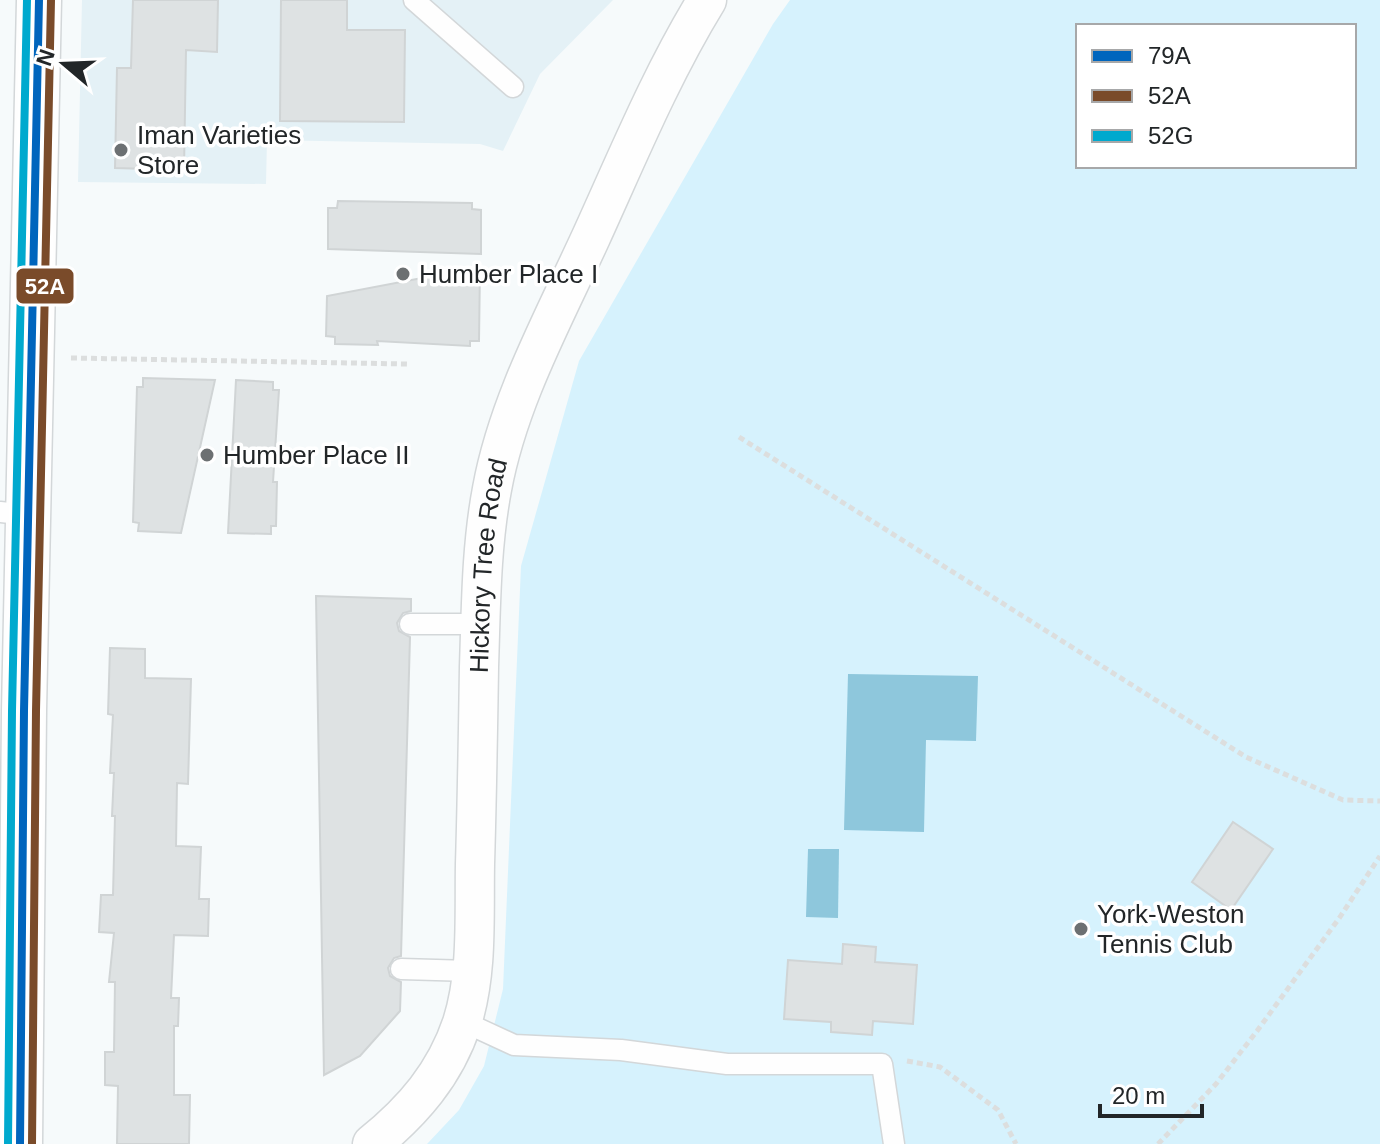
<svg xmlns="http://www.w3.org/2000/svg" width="1380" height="1144" font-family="Helvetica,sans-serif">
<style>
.built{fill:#e4f1f6}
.green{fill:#d6f2fd;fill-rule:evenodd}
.water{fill:#8ec7dc}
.building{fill:#dee2e3;stroke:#d0d4d5;stroke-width:2}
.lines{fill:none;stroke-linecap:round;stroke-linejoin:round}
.service-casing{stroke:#d3d7d9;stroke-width:23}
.minor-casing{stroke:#d3d7d9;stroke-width:41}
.secondary-casing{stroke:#d3d7d9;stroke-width:47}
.path{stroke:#dcdede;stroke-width:5;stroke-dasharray:6 4;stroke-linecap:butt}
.service{stroke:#fefefe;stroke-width:20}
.minor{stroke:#fefefe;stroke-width:38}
.secondary{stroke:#fefefe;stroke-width:44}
.bus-1-casing{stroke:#fff;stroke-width:14}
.bus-2-casing{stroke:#fff;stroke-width:14}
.bus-3-casing{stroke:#fff;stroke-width:14}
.bus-1{stroke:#0065bd;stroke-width:8}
.bus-2{stroke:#7a4b2a;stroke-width:8}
.bus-3{stroke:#00a9ce;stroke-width:8}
.poi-dot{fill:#6c7072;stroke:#fff;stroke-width:3}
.labels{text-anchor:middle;stroke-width:7;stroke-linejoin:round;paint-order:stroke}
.poi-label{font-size:26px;fill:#222628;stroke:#fff;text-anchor:start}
.street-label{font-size:26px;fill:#222628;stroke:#fff}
.line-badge{stroke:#fff;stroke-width:3}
.badge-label{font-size:22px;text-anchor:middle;font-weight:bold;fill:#fff}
</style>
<rect width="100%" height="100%" fill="#f6fafb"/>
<path class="built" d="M 82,0 L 613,0 L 540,74 L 503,151 L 480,144 L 267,140 L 266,184 L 78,182 Z"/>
<path class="green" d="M 790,0 L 1380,0 L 1380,1144 L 427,1144 L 459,1110 L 484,1066 L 503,989 L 521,566 L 579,361 L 773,24 ZM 1078,26 L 1354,26 L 1354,166 L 1078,166 Z"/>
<g class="water">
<path d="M 848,674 L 978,676 L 976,741 L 926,740 L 924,832 L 844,830 Z"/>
<path d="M 808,849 L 839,849 L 838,918 L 806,917 Z"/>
</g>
<g class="building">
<path d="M 133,0 L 218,0 L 217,52 L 186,50 L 184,170 L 115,168 L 117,68 L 131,68 Z"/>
<path d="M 281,0 L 347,0 L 347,30 L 405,30 L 404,122 L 280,121 Z"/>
<path d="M 338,201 L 472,203 L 472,209 L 481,210 L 481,254 L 328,249 L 328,208 L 337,208 Z"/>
<path d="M 480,267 L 479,341 L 470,341 L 470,346 L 377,341 L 378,345 L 335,344 L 335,337 L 326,336 L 327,296 Z"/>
<path d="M 143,378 L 215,380 L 181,533 L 138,531 L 139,523 L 133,522 L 137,387 L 143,387 Z"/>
<path d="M 236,380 L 273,382 L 273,390 L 279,390 L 273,482 L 277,482 L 276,526 L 271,526 L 271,534 L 228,533 Z"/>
<path d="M 316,596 L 411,599 L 411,611 L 403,613 L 397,623 L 399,631 L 410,637 L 401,956 L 394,958 L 388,968 L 390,976 L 401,982 L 400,1011 L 360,1056 L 324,1075 Z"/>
<path d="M 110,648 L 145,649 L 145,678 L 191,679 L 188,784 L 177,783 L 176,846 L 201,847 L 199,899 L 209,899 L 208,936 L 174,935 L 171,998 L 179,998 L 178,1026 L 174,1026 L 174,1095 L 190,1095 L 189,1144 L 117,1144 L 118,1086 L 105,1085 L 105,1052 L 114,1052 L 115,982 L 109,982 L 114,933 L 99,932 L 101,895 L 113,895 L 115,816 L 112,816 L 114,773 L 110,773 L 113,715 L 108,714 Z"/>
<path d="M 1233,822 L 1273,849 L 1231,910 L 1192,882 Z"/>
<path d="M 843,944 L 876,947 L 875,962 L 917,965 L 913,1024 L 873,1021 L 872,1035 L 831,1032 L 831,1022 L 784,1019 L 788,960 L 842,964 Z"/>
</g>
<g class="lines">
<g class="service-casing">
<g id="service">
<path d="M 414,0 L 513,87"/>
<path d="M 0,512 L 29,515"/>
<path d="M 410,624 L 480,624"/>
<path d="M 401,969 L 471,971"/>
<path d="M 462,1021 L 514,1045 L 621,1050 L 727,1064 L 882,1064 L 894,1144"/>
</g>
</g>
<g class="minor-casing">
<g id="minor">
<path id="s1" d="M 372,1144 C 413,1111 445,1074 462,1023 C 478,973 474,915 475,864 C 477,798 478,732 479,667 C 481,607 481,547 492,489 C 508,401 554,318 591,237 C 627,158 661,75 707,0"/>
</g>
</g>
<g class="secondary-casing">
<path id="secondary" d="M 20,1144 L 24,711 L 39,0"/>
</g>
<g class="path">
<path d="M 71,358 L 407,364"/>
<path d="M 739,437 L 1246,757 L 1343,800 L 1380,801"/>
<path d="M 907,1061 L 940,1067 L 998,1110 L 1016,1144"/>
<path d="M 1158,1144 L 1216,1084 L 1257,1031 L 1340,917 L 1380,856"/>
</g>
<use href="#service" class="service"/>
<use href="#minor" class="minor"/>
<use href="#secondary" class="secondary"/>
<g class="bus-1-casing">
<path id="bus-1" d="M 20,1144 L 24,711 L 39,0"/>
</g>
<g class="bus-2-casing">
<path id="bus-2" d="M 32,1144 L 36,711 L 51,0"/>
</g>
<g class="bus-3-casing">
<path id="bus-3" d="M 8,1144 L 12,711 L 27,0"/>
</g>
<use href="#bus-1" class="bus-1"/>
<use href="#bus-2" class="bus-2"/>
<use href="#bus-3" class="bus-3"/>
</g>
<g class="poi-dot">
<circle cx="121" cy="150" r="8"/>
<circle cx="403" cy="274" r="8"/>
<circle cx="207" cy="455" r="8"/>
<circle cx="1081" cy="929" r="8"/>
</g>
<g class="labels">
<g class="poi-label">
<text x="137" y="144">Iman Varieties<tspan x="137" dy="30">Store</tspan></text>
<text x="419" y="283">Humber Place I</text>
<text x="223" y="464">Humber Place II</text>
<text x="1097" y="923">York-Weston<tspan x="1097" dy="30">Tennis Club</tspan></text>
</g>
<g class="street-label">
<text dy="9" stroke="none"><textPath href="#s1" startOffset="612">Hickory Tree Road</textPath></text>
</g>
</g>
<rect class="line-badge" x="15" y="267" width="60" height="38" rx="8" fill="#7a4b2a"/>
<g class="badge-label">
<text x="45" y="294">52A</text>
</g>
<rect x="1076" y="24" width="280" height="144" fill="#ffffff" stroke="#a7a8a9" stroke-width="2"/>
<rect x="1092" y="50" width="40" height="12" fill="#0065bd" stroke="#a7a8a9" stroke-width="2"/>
<text x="1148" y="64" font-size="24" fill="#222628">79A</text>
<rect x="1092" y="90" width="40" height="12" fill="#7a4b2a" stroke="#a7a8a9" stroke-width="2"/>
<text x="1148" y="104" font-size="24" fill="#222628">52A</text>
<rect x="1092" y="130" width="40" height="12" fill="#00a9ce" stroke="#a7a8a9" stroke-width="2"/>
<text x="1148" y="144" font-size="24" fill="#222628">52G</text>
<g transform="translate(64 64) rotate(289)" stroke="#ffffff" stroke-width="6" paint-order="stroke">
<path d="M0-6L14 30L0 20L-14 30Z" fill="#222628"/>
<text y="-12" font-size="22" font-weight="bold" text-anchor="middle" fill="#222628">N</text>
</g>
<path d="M1100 1104v12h102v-12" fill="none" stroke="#222628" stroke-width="4"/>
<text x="1112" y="1104" font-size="24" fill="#222628" stroke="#ffffff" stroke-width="6" paint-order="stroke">20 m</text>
</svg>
